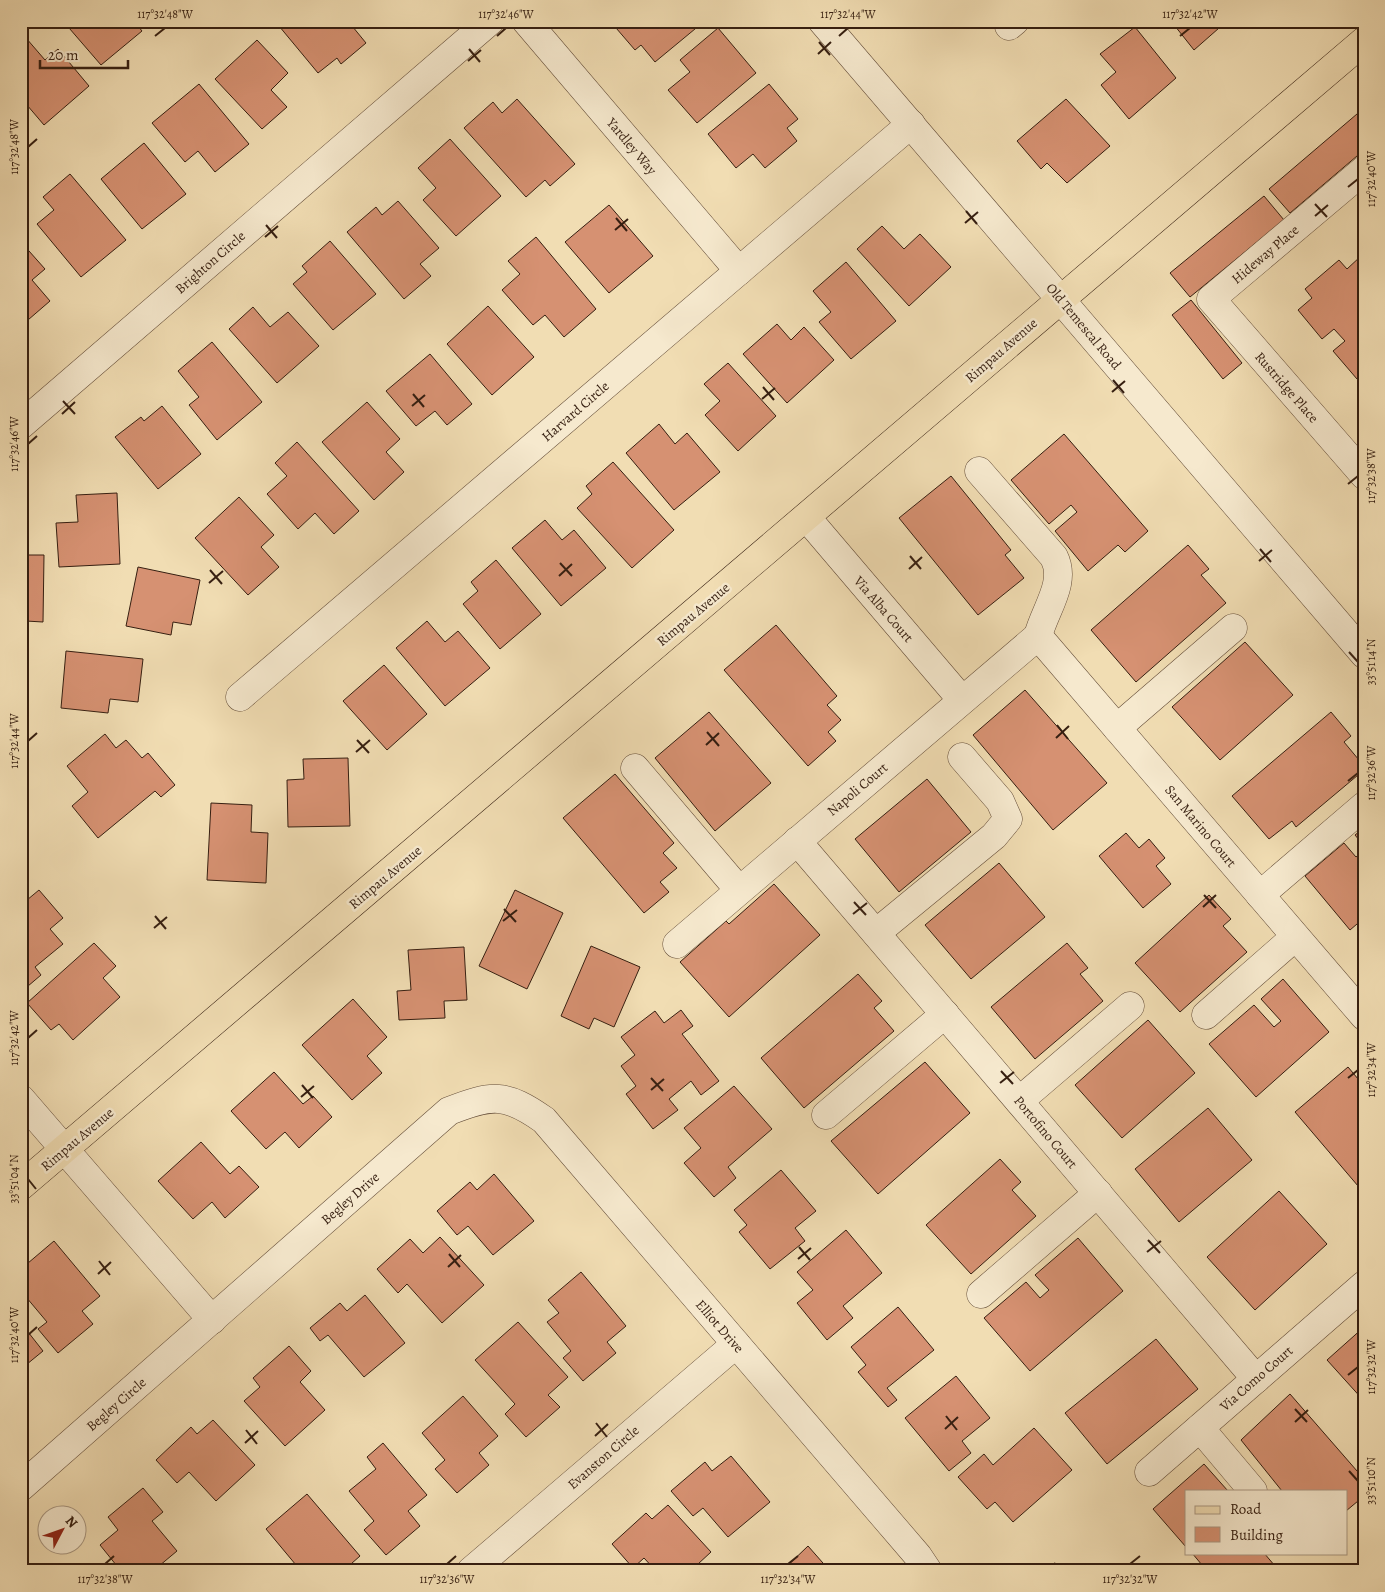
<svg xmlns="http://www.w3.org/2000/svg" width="1385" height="1592" font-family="Alegreya,serif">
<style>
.building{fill:#d69172;stroke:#361f11}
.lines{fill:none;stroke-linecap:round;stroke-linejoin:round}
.minor-casing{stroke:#654e3a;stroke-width:29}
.major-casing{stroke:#361f11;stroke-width:29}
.minor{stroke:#f6e9ce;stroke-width:28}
.major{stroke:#f1ddb3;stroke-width:28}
.ticks{fill:none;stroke:#361f11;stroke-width:2}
.labels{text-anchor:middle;stroke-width:5;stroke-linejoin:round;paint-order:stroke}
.street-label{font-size:14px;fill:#361f11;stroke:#f6e9ce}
.neatline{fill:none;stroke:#361f11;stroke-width:2}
.ticks-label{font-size:12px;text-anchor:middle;fill:#361f11}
</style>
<rect width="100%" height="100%" fill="#f1ddb3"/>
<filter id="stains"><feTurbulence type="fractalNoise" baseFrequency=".004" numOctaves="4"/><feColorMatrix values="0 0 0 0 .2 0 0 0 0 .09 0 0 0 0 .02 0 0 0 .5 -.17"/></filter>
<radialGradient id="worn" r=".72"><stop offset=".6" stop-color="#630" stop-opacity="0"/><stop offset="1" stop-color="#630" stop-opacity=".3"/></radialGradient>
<g class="building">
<path d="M 63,21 L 134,21 L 142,31 L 101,65 Z"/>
<path d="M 286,21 L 348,21 L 366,43 L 341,64 L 337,58 L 318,73 L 279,26 Z"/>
<path d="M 610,21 L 699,21 L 701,24 L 655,62 L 641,45 L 635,50 Z"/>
<path d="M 1171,21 L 1227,21 L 1194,50 Z"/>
<path d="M 1135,27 L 1176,78 L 1129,119 L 1101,85 L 1116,72 L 1100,54 Z"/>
<path d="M 718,28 L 756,73 L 697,123 L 668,90 L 690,72 L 680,60 Z"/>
<path d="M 26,38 L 45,60 L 58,49 L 89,86 L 44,125 L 21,98 L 21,43 Z"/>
<path d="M 257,40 L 288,73 L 271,90 L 287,107 L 262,129 L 215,79 Z"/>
<path d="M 199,84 L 249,144 L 215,172 L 198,151 L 185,162 L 152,123 Z"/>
<path d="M 769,84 L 798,119 L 787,128 L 797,141 L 765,168 L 753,154 L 736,168 L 708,134 Z"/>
<path d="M 517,99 L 575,164 L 550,186 L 545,180 L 526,197 L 464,128 L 493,102 L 502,113 Z"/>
<path d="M 1066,99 L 1110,146 L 1067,183 L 1047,163 L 1041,169 L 1017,141 Z"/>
<path d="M 1364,108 L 1364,150 L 1290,213 L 1269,189 Z"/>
<path d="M 450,139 L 501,196 L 456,236 L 423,200 L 436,188 L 418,168 Z"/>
<path d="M 144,143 L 186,194 L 142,229 L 101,179 Z"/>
<path d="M 70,174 L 126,240 L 81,277 L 37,224 L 54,210 L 43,197 Z"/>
<path d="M 1264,196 L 1284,220 L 1190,297 L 1170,273 Z"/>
<path d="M 398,201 L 439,248 L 420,264 L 431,276 L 404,299 L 347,232 L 376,207 L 382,215 Z"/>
<path d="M 609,205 L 653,256 L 609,293 L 565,242 Z"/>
<path d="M 882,226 L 904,249 L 920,234 L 951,267 L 909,306 L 857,249 Z"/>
<path d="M 536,237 L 596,309 L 564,337 L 545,315 L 533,325 L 502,290 L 520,274 L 508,261 Z"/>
<path d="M 330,241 L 376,294 L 333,330 L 293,284 L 307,272 L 302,266 Z"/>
<path d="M 21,242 L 45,269 L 32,280 L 50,301 L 21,326 Z"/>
<path d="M 1361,256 L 1364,260 L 1364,373 L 1357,379 L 1333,351 L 1345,341 L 1334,329 L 1322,339 L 1298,310 L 1312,298 L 1305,289 L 1339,260 L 1347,269 Z"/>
<path d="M 846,262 L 896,321 L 851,359 L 819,322 L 831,312 L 813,291 Z"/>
<path d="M 1191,300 L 1242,363 L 1223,379 L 1172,315 Z"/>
<path d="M 488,306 L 534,357 L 492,395 L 447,344 Z"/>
<path d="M 253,307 L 270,327 L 288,312 L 319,346 L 277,383 L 229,329 Z"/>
<path d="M 777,324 L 791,340 L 804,327 L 834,360 L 787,403 L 743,354 Z"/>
<path d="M 212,342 L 262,402 L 217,440 L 189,405 L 199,397 L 178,371 Z"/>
<path d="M 430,354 L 472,404 L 447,425 L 435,411 L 416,426 L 386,391 Z"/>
<path d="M 728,363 L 776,416 L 738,451 L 705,415 L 720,401 L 704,384 Z"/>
<path d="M 367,402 L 400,439 L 386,452 L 404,472 L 374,500 L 322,442 Z"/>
<path d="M 162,406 L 201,454 L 158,489 L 115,437 L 141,417 L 144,421 Z"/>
<path d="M 659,424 L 675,444 L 687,433 L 720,472 L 674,510 L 626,453 Z"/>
<path d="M 1064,434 L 1148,531 L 1125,552 L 1118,545 L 1088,571 L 1055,531 L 1077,512 L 1071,505 L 1049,524 L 1011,480 Z"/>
<path d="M 297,442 L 359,511 L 334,534 L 315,513 L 298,529 L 267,494 L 287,476 L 275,463 Z"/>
<path d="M 613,462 L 674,530 L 632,568 L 577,508 L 592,494 L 586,486 Z"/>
<path d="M 951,476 L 1011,550 L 1005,555 L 1024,578 L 978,615 L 899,518 Z"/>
<path d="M 117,493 L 120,564 L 59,567 L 56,523 L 78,522 L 76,495 Z"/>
<path d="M 239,497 L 274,535 L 261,547 L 279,567 L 248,595 L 195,538 Z"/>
<path d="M 545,520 L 562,540 L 574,530 L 606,568 L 561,606 L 512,548 Z"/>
<path d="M 21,532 L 28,532 L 28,555 L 44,555 L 43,622 L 26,621 L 26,601 L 21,601 Z"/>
<path d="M 1188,545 L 1209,569 L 1201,575 L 1226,603 L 1136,682 L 1091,630 Z"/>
<path d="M 496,560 L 541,614 L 500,649 L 463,604 L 478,591 L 471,582 Z"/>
<path d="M 138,567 L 200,580 L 191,625 L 173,622 L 171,635 L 126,626 Z"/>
<path d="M 427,621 L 445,642 L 458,631 L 490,668 L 445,706 L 396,648 Z"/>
<path d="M 776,625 L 837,696 L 827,705 L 841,720 L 828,732 L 836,741 L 808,766 L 724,670 Z"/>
<path d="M 1245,642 L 1293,695 L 1220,760 L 1172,707 Z"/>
<path d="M 66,651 L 143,659 L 138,702 L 110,699 L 108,713 L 61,708 Z"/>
<path d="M 384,665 L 427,714 L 387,750 L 343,701 Z"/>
<path d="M 1025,690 L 1107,783 L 1053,830 L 973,735 Z"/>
<path d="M 709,712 L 771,783 L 715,831 L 655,758 Z"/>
<path d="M 1331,712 L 1351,736 L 1344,742 L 1364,766 L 1364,770 L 1296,827 L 1292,821 L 1269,839 L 1232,796 Z"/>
<path d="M 105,734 L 116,748 L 126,740 L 142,758 L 148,753 L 175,785 L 161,797 L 155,791 L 98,838 L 72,806 L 88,792 L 67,766 Z"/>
<path d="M 348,758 L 350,826 L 288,827 L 287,780 L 304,779 L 303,759 Z"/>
<path d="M 615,774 L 674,843 L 663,853 L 677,868 L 660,882 L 669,892 L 644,913 L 563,818 Z"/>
<path d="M 927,779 L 971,832 L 899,892 L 855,839 Z"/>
<path d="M 211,803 L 252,805 L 251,832 L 268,833 L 266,883 L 207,880 Z"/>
<path d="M 1364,828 L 1364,846 L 1355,835 Z"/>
<path d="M 1126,833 L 1139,848 L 1149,839 L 1165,858 L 1156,866 L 1171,884 L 1143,908 L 1099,856 Z"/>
<path d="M 1344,843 L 1356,857 L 1364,850 L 1364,918 L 1350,930 L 1305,876 Z"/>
<path d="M 999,863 L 1045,917 L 971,979 L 925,925 Z"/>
<path d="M 774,884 L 820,935 L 729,1017 L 680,962 L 726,921 L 729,924 Z"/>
<path d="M 39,890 L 63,918 L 50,929 L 63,944 L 35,967 L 41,975 L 21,992 L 21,905 Z"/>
<path d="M 515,890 L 563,913 L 527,989 L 479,966 Z"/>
<path d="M 1209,895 L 1231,919 L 1223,926 L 1247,952 L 1180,1012 L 1135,963 Z"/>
<path d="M 94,943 L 116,966 L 103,978 L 120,997 L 73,1040 L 59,1024 L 51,1030 L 27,1003 Z"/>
<path d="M 1067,943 L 1088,968 L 1080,974 L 1103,1001 L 1035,1059 L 991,1007 Z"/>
<path d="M 591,946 L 640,967 L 614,1027 L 594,1018 L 589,1029 L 561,1016 Z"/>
<path d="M 464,947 L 467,1000 L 444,1001 L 445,1018 L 399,1020 L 397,991 L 411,990 L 408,950 Z"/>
<path d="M 858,974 L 882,1001 L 874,1008 L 894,1031 L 804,1108 L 761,1058 Z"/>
<path d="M 1283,979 L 1329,1032 L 1256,1097 L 1209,1044 L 1254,1005 L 1274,1027 L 1281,1021 L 1261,999 Z"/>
<path d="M 353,999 L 387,1037 L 367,1056 L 382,1073 L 352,1100 L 302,1045 Z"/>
<path d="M 681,1010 L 693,1026 L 682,1034 L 719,1081 L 701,1095 L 691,1081 L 669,1099 L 678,1110 L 653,1129 L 626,1094 L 636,1086 L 621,1066 L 635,1055 L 621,1037 L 655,1011 L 664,1023 Z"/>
<path d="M 1148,1020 L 1195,1073 L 1122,1138 L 1075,1085 Z"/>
<path d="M 925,1062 L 970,1113 L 878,1194 L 831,1141 Z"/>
<path d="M 1348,1067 L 1364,1086 L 1364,1193 L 1295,1112 Z"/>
<path d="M 274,1072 L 303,1104 L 313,1096 L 332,1117 L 299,1148 L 285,1132 L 266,1149 L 231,1111 Z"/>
<path d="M 734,1086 L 772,1129 L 728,1167 L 736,1178 L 714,1197 L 684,1163 L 701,1148 L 684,1128 Z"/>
<path d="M 1208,1108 L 1252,1160 L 1179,1222 L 1135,1169 Z"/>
<path d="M 201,1142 L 230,1174 L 239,1166 L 259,1187 L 225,1218 L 212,1202 L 193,1219 L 158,1181 Z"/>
<path d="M 1000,1159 L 1021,1182 L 1012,1190 L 1036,1216 L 971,1274 L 926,1225 Z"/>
<path d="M 781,1170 L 816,1211 L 795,1228 L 805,1241 L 770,1269 L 739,1232 L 747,1225 L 734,1210 Z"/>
<path d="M 494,1174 L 534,1221 L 493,1255 L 468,1226 L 457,1235 L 437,1211 L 470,1182 L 477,1190 Z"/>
<path d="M 1279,1191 L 1327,1244 L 1255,1310 L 1207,1257 Z"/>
<path d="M 846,1230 L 882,1273 L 843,1306 L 853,1318 L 827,1340 L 797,1303 L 813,1290 L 797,1272 Z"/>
<path d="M 440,1237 L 484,1285 L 442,1323 L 407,1284 L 398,1293 L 377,1269 L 410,1239 L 423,1253 Z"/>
<path d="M 1078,1238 L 1123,1291 L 1030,1371 L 984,1318 L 1026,1282 L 1040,1298 L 1049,1290 L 1035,1275 Z"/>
<path d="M 54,1241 L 100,1296 L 82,1311 L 93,1324 L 58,1353 L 38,1329 L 47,1322 L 21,1291 L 21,1269 Z"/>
<path d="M 581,1272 L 626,1326 L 607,1342 L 616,1353 L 583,1381 L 563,1358 L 571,1351 L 547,1322 L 559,1313 L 548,1300 Z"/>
<path d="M 365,1295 L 405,1343 L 364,1377 L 328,1335 L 320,1341 L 310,1328 L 340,1303 L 347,1311 Z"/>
<path d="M 898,1307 L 934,1350 L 887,1388 L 897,1400 L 888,1407 L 858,1372 L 866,1365 L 851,1347 Z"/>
<path d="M 518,1322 L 568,1377 L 548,1395 L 560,1407 L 526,1437 L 505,1414 L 515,1404 L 475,1360 Z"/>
<path d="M 21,1323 L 43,1351 L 21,1369 Z"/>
<path d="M 1364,1327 L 1364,1401 L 1327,1360 Z"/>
<path d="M 1156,1339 L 1198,1389 L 1107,1464 L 1065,1413 Z"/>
<path d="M 289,1346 L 311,1371 L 300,1382 L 325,1410 L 285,1446 L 244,1401 L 260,1387 L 253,1378 Z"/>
<path d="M 956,1376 L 990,1418 L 962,1441 L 971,1453 L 949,1471 L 905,1418 Z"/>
<path d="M 1290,1394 L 1364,1479 L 1364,1496 L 1346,1511 L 1346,1491 L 1282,1491 L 1241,1440 Z"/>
<path d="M 463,1396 L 498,1436 L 479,1453 L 489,1465 L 457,1493 L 435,1469 L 445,1460 L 422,1433 Z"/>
<path d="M 213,1420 L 255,1465 L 216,1501 L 189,1472 L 177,1483 L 156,1460 L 191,1427 L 197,1434 Z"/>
<path d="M 1034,1428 L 1072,1470 L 1013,1522 L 995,1502 L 987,1509 L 958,1477 L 984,1454 L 993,1465 Z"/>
<path d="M 383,1443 L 427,1495 L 408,1511 L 420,1526 L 386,1555 L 364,1530 L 374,1521 L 349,1491 L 376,1469 L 367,1457 Z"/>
<path d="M 731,1456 L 770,1502 L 728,1537 L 703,1508 L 693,1516 L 671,1491 L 705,1462 L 712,1471 Z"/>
<path d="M 1204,1464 L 1228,1491 L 1186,1491 L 1186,1547 L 1153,1509 Z"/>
<path d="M 143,1488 L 163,1512 L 152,1521 L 177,1551 L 153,1571 L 121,1571 L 100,1545 L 118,1530 L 108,1517 Z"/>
<path d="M 307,1494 L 360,1556 L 343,1571 L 301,1571 L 266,1529 Z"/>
<path d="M 668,1505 L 711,1552 L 698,1564 L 705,1571 L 656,1571 L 644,1558 L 633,1568 L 612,1544 L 646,1513 L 652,1519 Z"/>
<path d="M 808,1546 L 830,1571 L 782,1571 Z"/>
<path d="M 1192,1553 L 1264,1553 L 1275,1566 L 1269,1571 L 1207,1571 Z"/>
<path d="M 1054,1563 L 1085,1571 L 1052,1571 Z"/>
</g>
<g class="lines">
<g class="minor-casing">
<g id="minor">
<path d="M 526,21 L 739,271"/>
<path d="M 822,21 L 1364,654"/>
<path d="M 1009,26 L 1015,21"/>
<path d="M 1364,170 L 1211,299 L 1364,475"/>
<path d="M 21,425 L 490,21"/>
<path d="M 979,471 L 1054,557 C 1067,583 1045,609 1038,636"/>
<path d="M 807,518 L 962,700"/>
<path d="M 1038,636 L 1364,1016"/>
<path d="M 240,697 L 911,124"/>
<path d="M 1117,728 L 1233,628"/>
<path d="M 635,768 L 739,890"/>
<path d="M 797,841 L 1256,1379"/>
<path d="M 1260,895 L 1364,806"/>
<path d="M 876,933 L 994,836 L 1008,819 L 1000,801 L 962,757"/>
<path d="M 677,944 L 1038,636"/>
<path d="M 1206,1015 L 1295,937"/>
<path d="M 21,1099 L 212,1320"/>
<path d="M 1019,1101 L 1130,1006"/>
<path d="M 826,1115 L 945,1014"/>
<path d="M 981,1294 L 1098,1193"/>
<path d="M 1200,1428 L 1253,1491"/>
<path d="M 1149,1472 L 1364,1285"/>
<path d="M 21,1487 L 449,1111 C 492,1094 506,1093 544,1120 L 918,1556 L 928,1571"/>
<path d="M 471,1571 L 736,1344"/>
</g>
</g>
<g class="major-casing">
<path id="major" d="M 21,1186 L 1364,41"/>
</g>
<use href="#minor" class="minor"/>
<use href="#major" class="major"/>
</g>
<path class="ticks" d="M 155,36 L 165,28M 497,36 L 506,28M 839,36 L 848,28M 1180,36 L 1190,28M 819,42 L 830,55M 469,49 L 480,62M 818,54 L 831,42M 468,61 L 481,50M 28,147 L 37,139M 1348,187 L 1358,179M 1315,204 L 1327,217M 966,211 L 977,224M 1315,216 L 1328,205M 616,218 L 627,231M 965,223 L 978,212M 266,225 L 277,238M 615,230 L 628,219M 265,237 L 278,226M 1113,380 L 1124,393M 763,387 L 774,400M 1112,392 L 1125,381M 413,394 L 424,407M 762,399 L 775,388M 63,401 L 75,414M 412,406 L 425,395M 62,414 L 75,402M 28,444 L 37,436M 1348,484 L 1358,476M 1260,549 L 1271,562M 910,556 L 921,569M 1259,561 L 1272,550M 560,563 L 572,576M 909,569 L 922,557M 210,570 L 222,584M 559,576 L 572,564M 209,583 L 223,571M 1349,652 L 1358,662M 1057,725 L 1068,739M 707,732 L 719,746M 1056,738 L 1069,726M 357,740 L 369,753M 28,741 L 37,733M 706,745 L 719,733M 356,752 L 370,740M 1348,781 L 1358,773M 1204,895 L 1216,908M 854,902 L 866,915M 1203,907 L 1216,895M 504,909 L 516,922M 853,914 L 867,903M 155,916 L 166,929M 503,921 L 517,910M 154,928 L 167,917M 28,1038 L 37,1030M 1001,1071 L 1013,1084M 651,1078 L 663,1091M 1348,1078 L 1358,1070M 1000,1083 L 1014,1072M 302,1085 L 313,1098M 651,1090 L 664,1079M 301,1097 L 314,1086M 28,1179 L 36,1189M 1148,1240 L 1160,1253M 799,1247 L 810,1260M 1147,1252 L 1161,1241M 449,1254 L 460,1267M 798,1259 L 811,1248M 99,1261 L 110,1275M 448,1267 L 461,1255M 98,1274 L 111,1262M 28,1335 L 37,1327M 1348,1375 L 1358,1367M 1295,1409 L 1307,1422M 946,1416 L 957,1430M 1295,1422 L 1308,1410M 596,1423 L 607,1437M 945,1429 L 958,1417M 246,1430 L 257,1444M 595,1436 L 608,1424M 245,1443 L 258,1431M 1349,1471 L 1358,1481M 105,1564 L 114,1556M 447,1564 L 456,1556M 788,1564 L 798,1556M 1130,1564 L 1140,1556"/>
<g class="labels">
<g class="street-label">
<text transform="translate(632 146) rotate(50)" y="5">Yardley Way</text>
<text transform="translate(1265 254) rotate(-40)" y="5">Hideway Place</text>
<text transform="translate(210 262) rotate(-41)" y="5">Brighton Circle</text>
<text transform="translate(1084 326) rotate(50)" y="5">Old Temescal Road</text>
<text transform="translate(1001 350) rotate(-41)" y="5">Rimpau Avenue</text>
<text transform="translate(1287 387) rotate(49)" y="5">Rustridge Place</text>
<text transform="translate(575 411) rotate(-41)" y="5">Harvard Circle</text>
<text transform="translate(884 609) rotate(49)" y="5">Via Alba Court</text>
<text transform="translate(693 614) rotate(-40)" y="5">Rimpau Avenue</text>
<text transform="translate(857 789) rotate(-40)" y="5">Napoli Court</text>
<text transform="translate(1201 826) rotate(50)" y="5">San Marino Court</text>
<text transform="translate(385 877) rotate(-40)" y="5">Rimpau Avenue</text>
<text transform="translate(1046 1132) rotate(50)" y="5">Portofino Court</text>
<text transform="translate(77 1139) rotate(-40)" y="5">Rimpau Avenue</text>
<text transform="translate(350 1198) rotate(-41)" y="5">Begley Drive</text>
<text transform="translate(720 1326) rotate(49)" y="5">Elliot Drive</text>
<text transform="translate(1256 1378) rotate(-41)" y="5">Via Como Court</text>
<text transform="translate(116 1404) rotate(-41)" y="5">Begley Circle</text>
<text transform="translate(603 1457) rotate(-41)" y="5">Evanston Circle</text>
</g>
</g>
<rect width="1385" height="1592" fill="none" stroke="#f1ddb3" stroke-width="55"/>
<rect x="1185" y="1490" width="162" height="65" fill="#f6e9ce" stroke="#a99882"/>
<rect x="1195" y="1506" width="25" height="8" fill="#f1ddb3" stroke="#a99882"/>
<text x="1230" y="1514" font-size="15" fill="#361f11">Road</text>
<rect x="1195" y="1527" width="25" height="15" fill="#d69172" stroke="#a99882"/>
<text x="1230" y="1540" font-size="15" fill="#361f11">Building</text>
<g transform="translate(62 1530) rotate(49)"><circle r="24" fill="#f6e9ce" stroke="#a99882"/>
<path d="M0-4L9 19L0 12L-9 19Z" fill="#8f2418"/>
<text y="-8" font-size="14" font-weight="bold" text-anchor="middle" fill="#361f11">N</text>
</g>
<path d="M40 60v8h88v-8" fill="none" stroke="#361f11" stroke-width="2.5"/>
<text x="48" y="60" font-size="15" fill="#361f11" stroke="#f6e9ce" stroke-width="4" paint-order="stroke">20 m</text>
<rect x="28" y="28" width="1330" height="1536" class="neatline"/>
<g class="ticks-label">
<text x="165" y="18">117°32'48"W</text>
<text x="506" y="18">117°32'46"W</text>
<text x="848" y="18">117°32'44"W</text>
<text x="1190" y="18">117°32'42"W</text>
<text transform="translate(14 147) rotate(-90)" y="4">117°32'48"W</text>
<text transform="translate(1371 179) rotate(-90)" y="4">117°32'40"W</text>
<text transform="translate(14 444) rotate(-90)" y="4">117°32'46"W</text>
<text transform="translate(1371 476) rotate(-90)" y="4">117°32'38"W</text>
<text transform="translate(1371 662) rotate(-90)" y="4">33°51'14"N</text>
<text transform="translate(14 741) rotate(-90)" y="4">117°32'44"W</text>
<text transform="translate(1371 773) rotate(-90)" y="4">117°32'36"W</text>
<text transform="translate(14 1038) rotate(-90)" y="4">117°32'42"W</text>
<text transform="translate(1371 1070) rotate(-90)" y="4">117°32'34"W</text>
<text transform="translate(14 1179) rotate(-90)" y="4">33°51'04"N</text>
<text transform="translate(14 1335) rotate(-90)" y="4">117°32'40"W</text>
<text transform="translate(1371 1367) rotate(-90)" y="4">117°32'32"W</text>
<text transform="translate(1371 1481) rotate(-90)" y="4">33°51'10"N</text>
<text x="105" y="1583">117°32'38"W</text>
<text x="447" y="1583">117°32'36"W</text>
<text x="788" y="1583">117°32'34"W</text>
<text x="1130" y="1583">117°32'32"W</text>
</g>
<rect width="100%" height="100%" filter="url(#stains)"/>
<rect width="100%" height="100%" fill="url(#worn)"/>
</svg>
